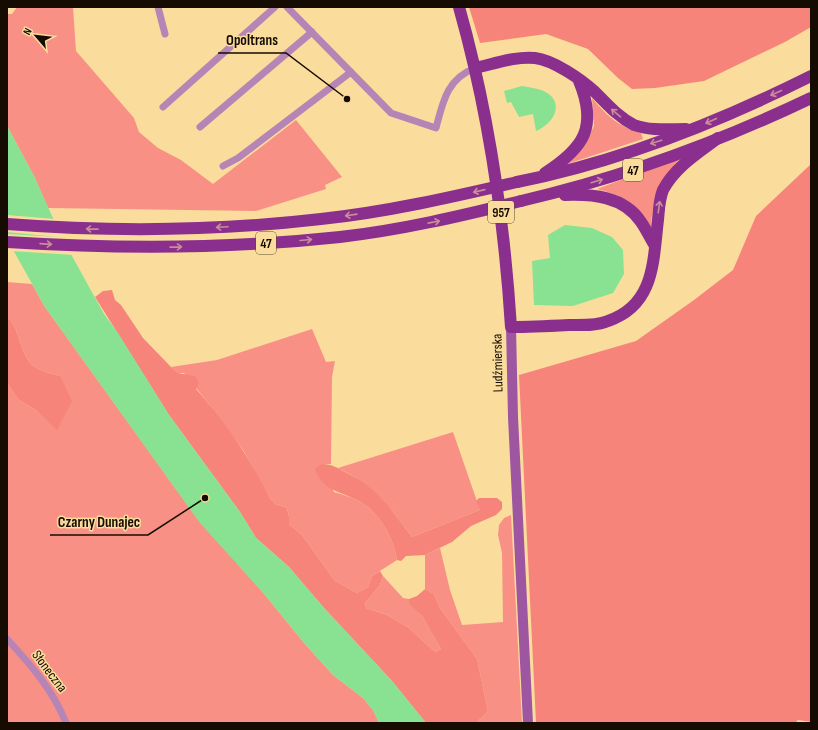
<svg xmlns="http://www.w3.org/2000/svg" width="818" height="730" font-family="'Sofia Sans Condensed',sans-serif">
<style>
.green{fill:#f99085}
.forest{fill:#f6847a}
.water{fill:#88e292}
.pier{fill:#fadd9d}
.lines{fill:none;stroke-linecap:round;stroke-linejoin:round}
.street{stroke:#b685b6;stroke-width:7}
.secondary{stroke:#9e56a0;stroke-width:10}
.primary{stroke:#8b2f8f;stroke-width:12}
.primary-bridge{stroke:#8b2f8f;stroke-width:12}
.oneway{stroke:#c88f97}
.labels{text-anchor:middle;stroke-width:3;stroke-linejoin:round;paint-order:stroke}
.shield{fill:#fadd9d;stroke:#5a4a2f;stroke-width:1}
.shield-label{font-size:13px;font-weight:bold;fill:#150b00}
.street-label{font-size:14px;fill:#150b00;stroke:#fadd9d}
.leader{fill:none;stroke:#150b00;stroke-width:1.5}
.callout-dot{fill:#150b00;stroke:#fadd9d;stroke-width:1.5}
.callout-label{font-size:15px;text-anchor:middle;font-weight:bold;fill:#150b00;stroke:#fadd9d;stroke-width:3;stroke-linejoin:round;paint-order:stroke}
</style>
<rect width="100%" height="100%" fill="#fadd9d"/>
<g class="green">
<path d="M 17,7 L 73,7 L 76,51 L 134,118 L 139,132 L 158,148 L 181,160 L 213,184 L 296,120 L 342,177 L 325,185 L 326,189 L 256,211 L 48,208 L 34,176 L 7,126 L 7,14 L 12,14 Z"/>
<path d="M 592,98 C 608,117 618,126 641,133 L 643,139 L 564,165 L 589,136 L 594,126 Z"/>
<path d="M 680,158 C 661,182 653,195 651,227 C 638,207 620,194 597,189 Z"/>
<path d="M 7,282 L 32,284 L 45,307 L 196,517 L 265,595 L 305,644 L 333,675 L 363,698 L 373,710 L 379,723 L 7,723 L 7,383 L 19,400 L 36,410 L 57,429 L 60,376 C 29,368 28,365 18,336 C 15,328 13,322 7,317 Z"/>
<path d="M 312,329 L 326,362 L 335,361 L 332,377 L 331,464 L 322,464 L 334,492 C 342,494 350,497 357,500 C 379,511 394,538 397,560 L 372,576 L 368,587 L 357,593 L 335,581 L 302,535 L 289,524 L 289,517 L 287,508 L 275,504 L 270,498 L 243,450 L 209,404 L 184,373 L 178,373 L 171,367 L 217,360 Z"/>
<path d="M 453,432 L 480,510 L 412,537 C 387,503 377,488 338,468 Z"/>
<path d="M 511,515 L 522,723 L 476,723 L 488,711 L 477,659 L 440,608 L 434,594 L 425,589 L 425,555 L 440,548 L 450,590 L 462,625 L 503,622 L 502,553 L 498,535 L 499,525 L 504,518 Z"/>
<path d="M 383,576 L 403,598 L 409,599 L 410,604 L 422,616 L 441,649 L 435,652 L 409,628 L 387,615 L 366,608 L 365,603 L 380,585 Z"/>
</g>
<g class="forest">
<path d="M 469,7 L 811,7 L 811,27 L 785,42 L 704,81 L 655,88 L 632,89 L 618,78 L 588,49 L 546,34 L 480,43 Z"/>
<path d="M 811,164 L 811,722 L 798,720 L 795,723 L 536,723 L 519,375 L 636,341 L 694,300 L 733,270 L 756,216 Z"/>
<path d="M 112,290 L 115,300 L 121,305 L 143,338 L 171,367 L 178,373 L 195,376 L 199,383 L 196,389 C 226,422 250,459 270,498 L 275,504 L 287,508 L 289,517 L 289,524 L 302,535 L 335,581 L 357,593 L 368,587 L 372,576 L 380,571 L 383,576 L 380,585 L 365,603 L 366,608 L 387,615 L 409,628 L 435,652 L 441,649 L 422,616 L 409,604 L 409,599 L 417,596 L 425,589 L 434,594 L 440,608 L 477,659 L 488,711 L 476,723 L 426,723 L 392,681 L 324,608 L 289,567 L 256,538 L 240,512 L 169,415 L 95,297 L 103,291 Z"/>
<path d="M 7,317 C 13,322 15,328 18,336 C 28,365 29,368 60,376 L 72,401 L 57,430 L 36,410 L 19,400 L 7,383 Z"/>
<path d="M 322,464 C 332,464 338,468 347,473 C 379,489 391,509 412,537 L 480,510 L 476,501 L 479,498 L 497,498 L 502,502 L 502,509 L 496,515 L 471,526 L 452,542 L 425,555 L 406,556 L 401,561 L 397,560 C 394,538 379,511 357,500 C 339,491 321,490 315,468 Z"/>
</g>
<g class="water">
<path d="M 522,86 C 528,87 535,88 541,90 C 566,99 556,123 536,131 L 533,114 L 519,117 L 511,102 L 507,103 L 504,91 Z"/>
<path d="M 7,126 L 34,176 L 61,236 L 104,314 L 118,333 L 169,415 L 240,512 L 256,538 L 289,567 L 324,608 L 392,681 L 426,723 L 379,723 L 373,710 L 363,698 L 333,675 L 305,644 L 265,595 L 200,523 L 45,307 L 7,239 Z"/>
<path d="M 565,225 L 592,228 L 612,237 L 623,250 L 624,274 L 613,293 L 573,306 L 534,305 L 532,261 L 550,258 L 548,235 Z"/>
</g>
<path class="pier" d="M 7,215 L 55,219 L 74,255 L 11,251 L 7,243 L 7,234 L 57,237 L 7,232 Z"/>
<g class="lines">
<g class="street">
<path d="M 158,7 L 165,34"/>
<path d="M 287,7 L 391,113 L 436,128 C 443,101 447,79 475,68"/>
<path d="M 163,107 L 275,7"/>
<path d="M 200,127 L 312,32"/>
<path d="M 223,166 L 238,158 L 351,72"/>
<path d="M 7,639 C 31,665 53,690 66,723"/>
</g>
<path class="secondary" d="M 511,327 L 513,417 L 528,723"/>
<g class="primary">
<path d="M 459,7 C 489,113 504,217 511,327 C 530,327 550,326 569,325 C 582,325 596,326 608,321 C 655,305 653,261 658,220 C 659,210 659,200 663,190 C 675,167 698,153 718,138"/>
<path d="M 475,68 C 494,64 515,56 535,58 C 553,60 581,79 595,92 C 607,104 618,117 634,125 C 650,131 669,129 686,129"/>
<path d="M 545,173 C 584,148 598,127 579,81"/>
<path d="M 517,182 C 618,162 719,122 811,76"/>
<path d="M 565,195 C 592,194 624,196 641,222 C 646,229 650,238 655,246"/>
<path d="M 521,201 C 620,178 719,142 811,98"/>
</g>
<g class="primary-bridge">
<path d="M 7,224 C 112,232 217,231 321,219 C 387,212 452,197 517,182"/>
<path d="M 7,242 C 118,249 229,249 340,237 C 401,230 461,216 521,201"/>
</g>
</g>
<defs><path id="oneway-shaft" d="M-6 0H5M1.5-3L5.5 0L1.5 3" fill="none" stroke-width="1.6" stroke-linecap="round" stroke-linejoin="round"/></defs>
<g class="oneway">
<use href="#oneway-shaft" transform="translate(776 93) rotate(156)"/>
<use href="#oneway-shaft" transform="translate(616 113) rotate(-140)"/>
<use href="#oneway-shaft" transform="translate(711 121) rotate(156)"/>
<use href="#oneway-shaft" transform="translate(656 142) rotate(163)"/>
<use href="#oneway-shaft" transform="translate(597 181) rotate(-17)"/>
<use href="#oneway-shaft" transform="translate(479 191) rotate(167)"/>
<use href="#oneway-shaft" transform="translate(659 207) rotate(-82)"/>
<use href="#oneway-shaft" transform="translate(351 215) rotate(172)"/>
<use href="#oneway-shaft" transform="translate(434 222) rotate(-11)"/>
<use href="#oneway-shaft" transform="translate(222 227) rotate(177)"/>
<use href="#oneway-shaft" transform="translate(92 229) rotate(-179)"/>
<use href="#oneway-shaft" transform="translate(306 240) rotate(-5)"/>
<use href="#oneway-shaft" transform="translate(46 244) rotate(4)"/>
<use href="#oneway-shaft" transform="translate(176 247) rotate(-1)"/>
</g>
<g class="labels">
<g class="shield">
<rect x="623" y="159" width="20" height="22" rx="3"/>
<rect x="488" y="201" width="26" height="22" rx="3"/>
<rect x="256" y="232" width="20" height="22" rx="3"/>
</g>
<g class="shield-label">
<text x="633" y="175">47</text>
<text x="501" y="217">957</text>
<text x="266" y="248">47</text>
</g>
<g class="street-label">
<text transform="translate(497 363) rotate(-91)" y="5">Ludźmierska</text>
<text transform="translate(50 671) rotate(53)" y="5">Słoneczna</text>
</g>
</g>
<path class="leader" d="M347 99L286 53H218M205 498L148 535H50"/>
<g class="callout-dot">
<circle cx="347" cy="99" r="4"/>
<circle cx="205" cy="498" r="4"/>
</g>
<g class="callout-label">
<text x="252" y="45">Opoltrans</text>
<text x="99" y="527">Czarny Dunajec</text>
</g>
<rect width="818" height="730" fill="none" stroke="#150b00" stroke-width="16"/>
<g transform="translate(36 36) rotate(298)" stroke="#fadd9d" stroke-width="3" paint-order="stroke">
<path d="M0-3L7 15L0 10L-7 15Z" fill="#150b00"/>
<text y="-6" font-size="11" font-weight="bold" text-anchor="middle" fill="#150b00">N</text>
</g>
</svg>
